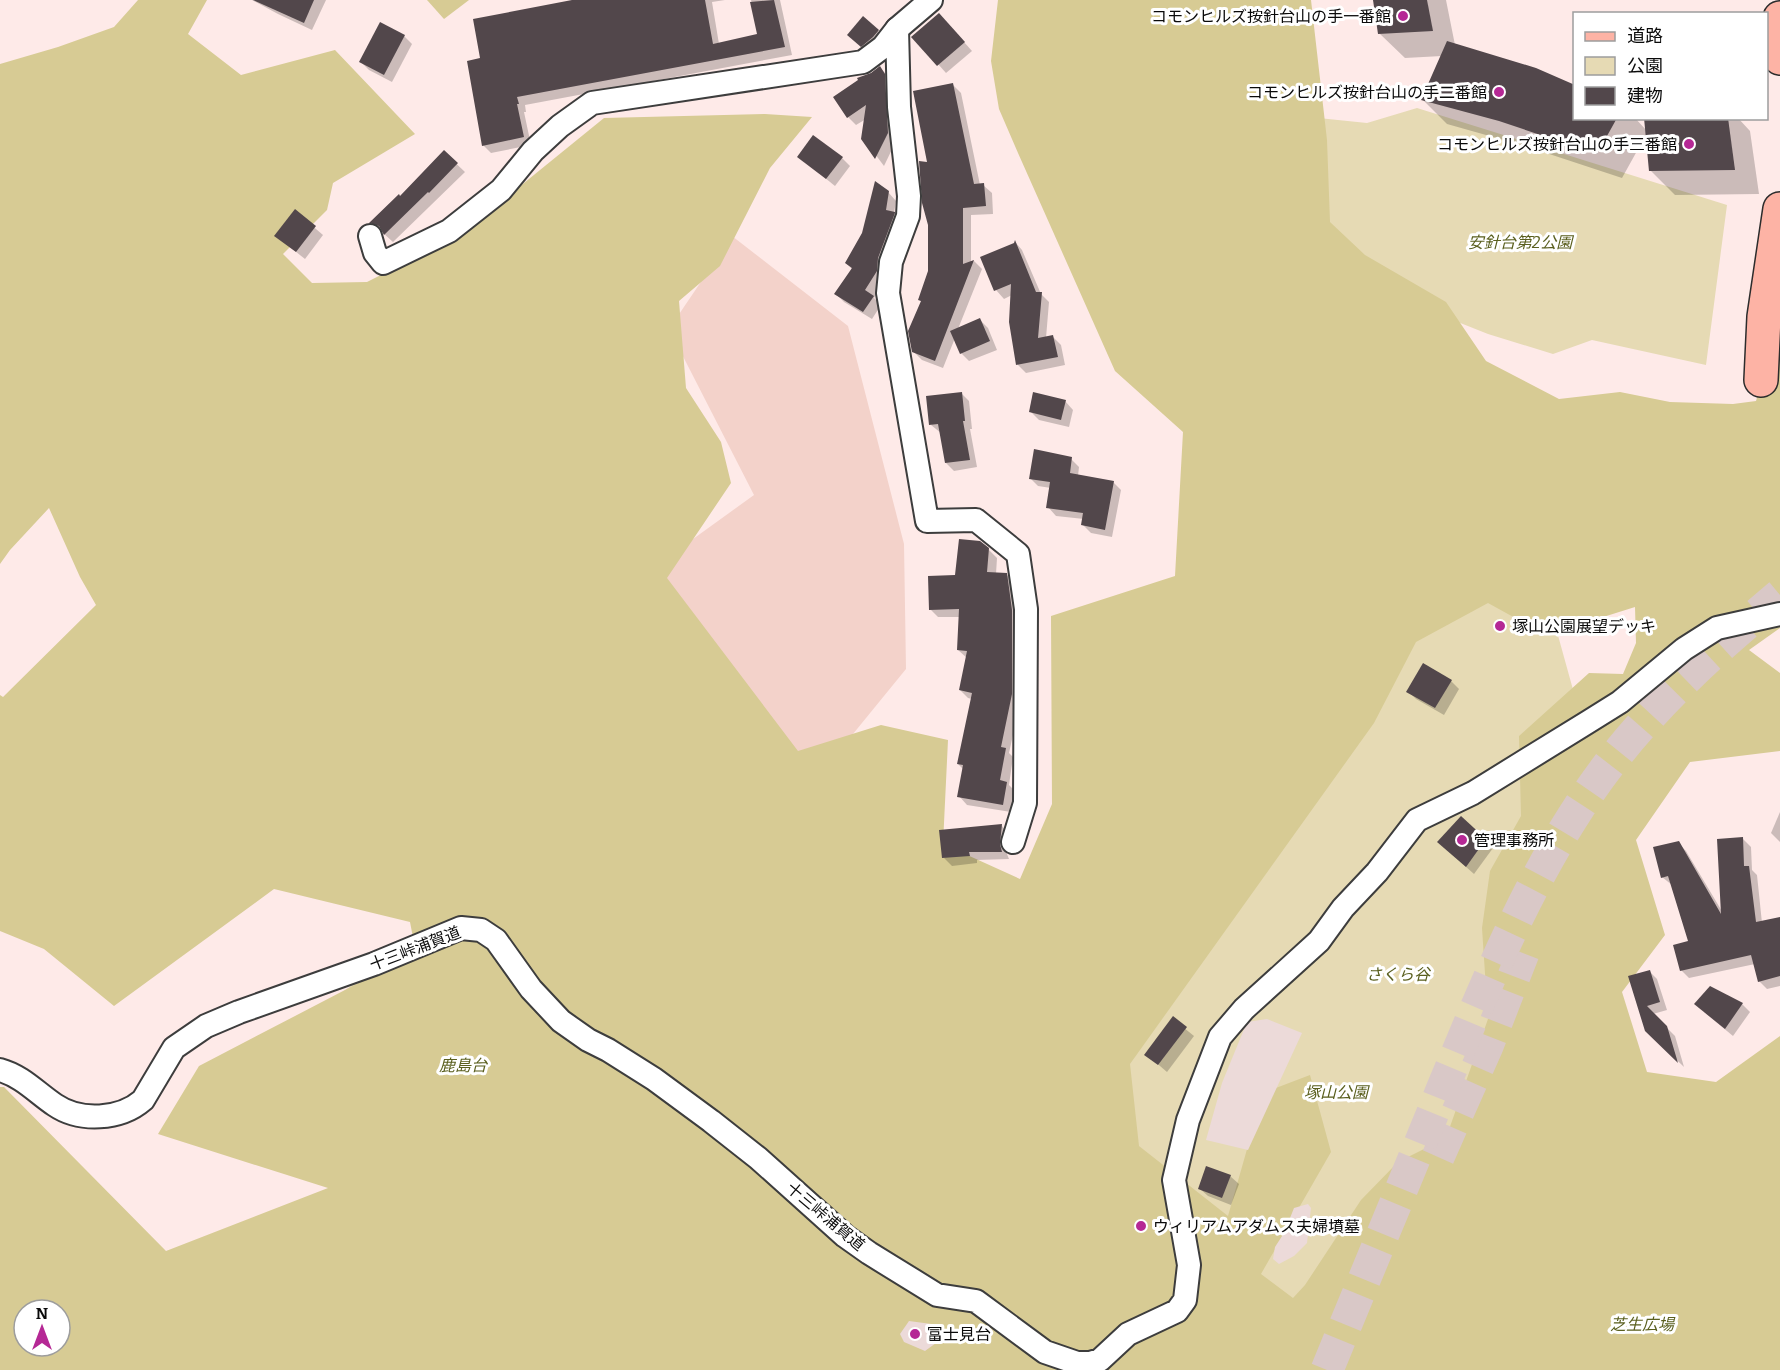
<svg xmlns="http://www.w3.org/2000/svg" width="1780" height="1370" font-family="Bitter,'Noto Sans JP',serif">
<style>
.farmland{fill:#f3d2ca}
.green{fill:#e6dab4}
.forest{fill:#d7cb94;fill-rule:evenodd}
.plaza{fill:#ecdad9}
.shadow{fill:#0003}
.building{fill:#52474b}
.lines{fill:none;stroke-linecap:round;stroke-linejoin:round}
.highway-tunnel{stroke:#d9c8c7;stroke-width:33;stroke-dasharray:33 16;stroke-linecap:butt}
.street-casing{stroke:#3d3d3d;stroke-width:26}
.secondary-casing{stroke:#2c2c2c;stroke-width:36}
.street{stroke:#fff;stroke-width:22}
.secondary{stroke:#fdb3a5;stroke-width:33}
.poi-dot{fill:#b52895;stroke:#fff;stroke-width:2}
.labels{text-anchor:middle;stroke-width:6;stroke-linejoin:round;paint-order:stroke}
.poi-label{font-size:16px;fill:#0a0a0a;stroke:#fff;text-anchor:start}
.park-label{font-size:16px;font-style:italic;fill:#5a5f1e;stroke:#fff}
.street-label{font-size:16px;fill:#0a0a0a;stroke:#fff}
</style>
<rect width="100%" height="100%" fill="#feeae8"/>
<path class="farmland" d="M 732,236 L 848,326 L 904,544 L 906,669 L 813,783 L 657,565 L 754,495 L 669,329 Z"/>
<g class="green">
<path d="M 1417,108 L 1727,205 L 1706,365 L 1592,340 L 1553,354 L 1488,334 L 1337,274 L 1299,116 L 1367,123 Z"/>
<path d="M 1482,591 L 1554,621 L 1577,704 L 1574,914 L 1780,1370 L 1346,1370 L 343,992 L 442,913 L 998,939 L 1273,721 Z"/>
</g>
<g class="forest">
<path d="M 138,0 L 207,0 L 188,34 L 241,75 L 335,50 L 415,134 L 333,183 L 327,210 L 283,254 L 312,283 L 367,282 L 460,235 L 604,118 L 765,114 L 812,117 L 770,168 L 720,266 L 679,301 L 686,388 L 721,442 L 731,483 L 667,578 L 798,751 L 881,725 L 948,740 L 943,844 L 1020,879 L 1052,804 L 1051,616 L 1175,576 L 1183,432 L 1115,371 L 1018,153 L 999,109 L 991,61 L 998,0 L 1311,0 L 1327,140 L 1330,222 L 1365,255 L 1446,302 L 1486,361 L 1559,399 L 1620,392 L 1670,402 L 1733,404 L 1756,401 L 1780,319 L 1780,628 L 1749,650 L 1780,673 L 1780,751 L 1690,762 L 1636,840 L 1665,935 L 1622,992 L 1647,1072 L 1716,1082 L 1780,1036 L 1780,1370 L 0,1370 L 0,1087 L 4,1087 L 166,1251 L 328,1188 L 158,1134 L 199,1066 L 416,953 L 410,922 L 274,889 L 114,1006 L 44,949 L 0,931 L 0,695 L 3,697 L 96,605 L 80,577 L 49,508 L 10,550 L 0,564 L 0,64 L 58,47 L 114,27 ZM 1488,603 L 1546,635 L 1635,607 L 1636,643 L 1623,674 L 1589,673 L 1519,736 L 1521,816 L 1490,871 L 1482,928 L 1488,1019 L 1446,1138 L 1398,1162 L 1361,1200 L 1305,1285 L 1293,1298 L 1261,1274 L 1331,1152 L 1310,1075 L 1263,1093 L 1228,1216 L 1139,1146 L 1130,1064 L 1374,723 L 1416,642 ZM 24,1310 L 60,1310 L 60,1346 L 24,1346 Z"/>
<path d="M 427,0 L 469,0 L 444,19 Z"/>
</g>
<g class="plaza">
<path d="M 1267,1019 L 1302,1033 L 1248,1150 L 1206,1140 L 1222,1083 L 1247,1022 Z"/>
<path d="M 1308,1204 L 1311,1208 L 1307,1243 L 1294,1256 L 1279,1264 L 1273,1259 L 1275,1247 L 1284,1233 L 1294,1208 Z"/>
<path d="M 909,1321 L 939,1325 L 936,1343 L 925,1351 L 904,1342 L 900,1334 Z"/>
</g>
<g class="shadow">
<path d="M 252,0 L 326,0 L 312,30 L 278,14 Z"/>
<path d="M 577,0 L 725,0 L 712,2 L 719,44 L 759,35 L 751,0 L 780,0 L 792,55 L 525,105 L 526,112 L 524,112 L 531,145 L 491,153 L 483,145 L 482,59 Z"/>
<path d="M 1375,0 L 1446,0 L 1455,45 L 1574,118 L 1635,118 L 1647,131 L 1654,118 L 1738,118 L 1750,131 L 1759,194 L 1675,195 L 1651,171 L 1647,133 L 1622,178 L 1525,146 L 1447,124 L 1422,99 L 1442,56 L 1405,58 L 1380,34 Z"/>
<path d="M 863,18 L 886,39 L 870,54 L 857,43 Z"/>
<path d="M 947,23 L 972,51 L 946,73 L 914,37 Z"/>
<path d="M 404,36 L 412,44 L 392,82 L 369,70 L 361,62 Z"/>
<path d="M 880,68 L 888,76 L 896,141 L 884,166 L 863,138 L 866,119 L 856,125 L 848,117 L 860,80 Z"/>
<path d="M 953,85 L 961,93 L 980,185 L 983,185 L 992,193 L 993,214 L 971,215 L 971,263 L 974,261 L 982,269 L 958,329 L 980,320 L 988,328 L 997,350 L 969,361 L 961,353 L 955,338 L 943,368 L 922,360 L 913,351 L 922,302 L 919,299 L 930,271 L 929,164 Z"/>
<path d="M 444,152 L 465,172 L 393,242 L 372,223 L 400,198 Z"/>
<path d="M 799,157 L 842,158 L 850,166 L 835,186 Z"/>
<path d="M 888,192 L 896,201 L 894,213 L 902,221 L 884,280 L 874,298 L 881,305 L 872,319 L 844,302 L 836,294 L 852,269 L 846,263 Z"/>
<path d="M 295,211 L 323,235 L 305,259 L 276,236 Z"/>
<path d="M 1016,243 L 1022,250 L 1041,294 L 1049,302 L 1046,338 L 1053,337 L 1061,345 L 1065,365 L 1026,373 L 1018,365 L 1012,295 L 1004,299 L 996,290 L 982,258 Z"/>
<path d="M 961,393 L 969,401 L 972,429 L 970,429 L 977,467 L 954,471 L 946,463 L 941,433 L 931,425 Z"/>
<path d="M 1065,401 L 1073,410 L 1069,427 L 1039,420 L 1030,411 Z"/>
<path d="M 1071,459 L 1079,467 L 1078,476 L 1113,482 L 1121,490 L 1112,537 L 1091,533 L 1083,525 L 1084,519 L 1056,516 L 1048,507 L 1051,488 L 1038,486 L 1030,478 Z"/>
<path d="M 988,549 L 997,558 L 996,574 L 1006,574 L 1015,583 L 1020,703 L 1009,753 L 1013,757 L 1009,785 L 1015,791 L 1011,812 L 967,805 L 959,796 L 963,769 L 958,764 L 972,699 L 968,698 L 960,690 L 967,658 L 958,650 L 960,617 L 938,617 L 930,609 L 957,577 Z"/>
<path d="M 1423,665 L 1451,681 L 1459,689 L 1444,715 L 1416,699 L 1408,691 Z"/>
<path d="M 1780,812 L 1780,842 L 1771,833 Z"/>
<path d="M 1001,825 L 1009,834 L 1007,854 L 1009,859 L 977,860 L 977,863 L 952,866 L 944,858 Z"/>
<path d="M 1743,839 L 1751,847 L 1752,870 L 1757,875 L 1762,923 L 1780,918 L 1780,986 L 1767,989 L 1759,981 L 1755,964 L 1689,978 L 1681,970 L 1690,942 L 1672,885 L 1662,877 L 1678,843 L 1686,851 L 1723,913 Z"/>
<path d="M 1485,840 L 1493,848 L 1474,874 L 1447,850 Z"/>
<path d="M 1649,971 L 1657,979 L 1667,1010 L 1653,1014 L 1675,1036 L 1684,1067 L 1646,1030 L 1630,977 Z"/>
<path d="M 1710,987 L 1742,1004 L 1750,1012 L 1733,1036 L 1704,1012 Z"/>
<path d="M 1173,1019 L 1194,1036 L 1167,1072 L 1146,1054 Z"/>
<path d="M 1230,1176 L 1239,1184 L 1231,1205 L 1208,1196 L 1199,1188 Z"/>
</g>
<g class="building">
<path d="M 253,0 L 314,0 L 304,23 Z"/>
<path d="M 572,0 L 705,0 L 713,44 L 757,34 L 750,2 L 774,0 L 785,47 L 517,97 L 519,104 L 517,104 L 524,137 L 482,146 L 467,61 L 480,58 L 473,19 Z"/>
<path d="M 1373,0 L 1427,0 L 1433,31 L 1378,34 Z"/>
<path d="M 939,13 L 965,42 L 937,66 L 911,37 Z"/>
<path d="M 863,16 L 879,30 L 873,37 L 861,47 L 847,35 Z"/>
<path d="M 380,22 L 405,35 L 384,75 L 359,62 Z"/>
<path d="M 1447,41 L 1536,68 L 1575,85 L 1575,118 L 1617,118 L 1597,154 L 1499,121 L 1421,100 Z"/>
<path d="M 880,66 L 885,74 L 888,133 L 875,159 L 861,139 L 866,105 L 847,118 L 833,97 L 858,80 L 857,78 L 871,73 Z"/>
<path d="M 953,83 L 974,184 L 984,183 L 986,206 L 963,208 L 963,264 L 974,260 L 935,361 L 912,352 L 908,331 L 921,301 L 918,300 L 928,271 L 928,225 L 922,203 L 919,161 L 927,162 L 913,91 Z"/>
<path d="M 1644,118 L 1728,118 L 1735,170 L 1649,171 Z"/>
<path d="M 813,135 L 843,157 L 826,179 L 797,157 Z"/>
<path d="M 444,150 L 458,163 L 429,193 L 428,192 L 384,235 L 379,226 L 369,223 L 399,194 L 400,196 Z"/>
<path d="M 875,181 L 889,191 L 886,210 L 895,212 L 895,213 L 878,258 L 877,271 L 865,290 L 874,296 L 863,312 L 834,294 L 852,268 L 845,263 L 862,233 Z"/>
<path d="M 295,209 L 316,226 L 296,252 L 274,236 Z"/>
<path d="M 1015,240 L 1036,292 L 1042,292 L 1038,338 L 1053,335 L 1058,357 L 1016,365 L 1009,322 L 1011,284 L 994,291 L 980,257 L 1014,243 Z"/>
<path d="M 980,318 L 990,341 L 960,354 L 950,331 Z"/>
<path d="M 962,392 L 965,421 L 963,421 L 970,460 L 945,463 L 938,424 L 929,425 L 926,396 Z"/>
<path d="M 1033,392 L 1066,400 L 1061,420 L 1029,412 Z"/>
<path d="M 1034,449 L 1072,457 L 1070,473 L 1114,481 L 1105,530 L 1081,525 L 1083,513 L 1046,508 L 1050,482 L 1029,479 Z"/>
<path d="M 959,539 L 980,541 L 989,548 L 987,572 L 1007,573 L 1012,610 L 1012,694 L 1001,747 L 1006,748 L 1000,780 L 1007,782 L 1003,805 L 957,797 L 963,765 L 957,764 L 972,693 L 959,690 L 967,651 L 957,650 L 959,609 L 929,610 L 928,576 L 955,575 Z"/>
<path d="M 1423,663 L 1452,680 L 1435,708 L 1406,692 Z"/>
<path d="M 1461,816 L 1486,839 L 1466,867 L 1437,842 Z"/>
<path d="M 1002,824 L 1000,844 L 1002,852 L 969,852 L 970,856 L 942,858 L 939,830 Z"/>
<path d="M 1743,837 L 1744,866 L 1749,866 L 1756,922 L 1780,917 L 1780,976 L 1758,982 L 1751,955 L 1680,971 L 1673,945 L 1688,941 L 1668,876 L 1661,878 L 1653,847 L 1679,841 L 1721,914 L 1717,839 Z"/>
<path d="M 1650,970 L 1660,1002 L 1647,1006 L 1667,1026 L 1678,1063 L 1645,1031 L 1628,976 Z"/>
<path d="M 1710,986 L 1743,1003 L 1725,1029 L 1694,1004 Z"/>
<path d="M 1173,1016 L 1187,1027 L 1158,1065 L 1144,1055 Z"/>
<path d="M 1206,1166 L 1231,1175 L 1222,1198 L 1198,1189 Z"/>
</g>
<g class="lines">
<g class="highway-tunnel">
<path d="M 1438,1157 L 1487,1046 L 1523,953"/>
<path d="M 1327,1370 C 1365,1277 1404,1184 1442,1090 C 1484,989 1525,887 1587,795 C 1639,718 1709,654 1780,595"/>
</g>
<g class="street-casing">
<g id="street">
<path d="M 897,29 L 899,107 L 909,196 L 908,216 L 891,262 L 888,293 L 927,521 L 976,520 L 1018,554 L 1026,609 L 1025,803 L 1013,842"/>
<path d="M 370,236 L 375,253 L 383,263 L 449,231 L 501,190 L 533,151 L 560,126 L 592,103 L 863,62 L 883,47 L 897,29 L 931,0"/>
<path d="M 0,1070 C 22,1076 37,1093 55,1105 C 80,1122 120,1120 143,1100 L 174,1048 L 206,1026 L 239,1012 L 374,964 L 461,928 L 481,930 L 496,940 L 531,989 L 561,1021 L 588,1040 L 608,1050 L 654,1079 L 711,1121 L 758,1158 L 845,1236 L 869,1253 L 937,1295 L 976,1301 L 1045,1352 L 1077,1363 L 1090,1363 L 1100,1360 L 1128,1334 L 1177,1311 L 1185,1300 L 1189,1265 L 1174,1180 L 1188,1120 L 1220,1037 L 1244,1009 L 1319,941 L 1343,908 L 1377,872 L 1417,820 L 1473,793 L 1588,722 L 1620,702 L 1684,649 L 1717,628 L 1780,614"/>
</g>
</g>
<g class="secondary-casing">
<g id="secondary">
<path d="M 1780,18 L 1777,26 L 1774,50 L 1780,58"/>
<path d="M 1761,380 L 1764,317 L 1780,209"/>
</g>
</g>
<use href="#street" class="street"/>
<use href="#secondary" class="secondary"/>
</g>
<g class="poi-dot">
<circle cx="1403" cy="16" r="6"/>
<circle cx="1499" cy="92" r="6"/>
<circle cx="1689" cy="144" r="6"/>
<circle cx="1500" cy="626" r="6"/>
<circle cx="1462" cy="840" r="6"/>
<circle cx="1141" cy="1226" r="6"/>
<circle cx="915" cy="1334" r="6"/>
</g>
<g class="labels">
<g class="poi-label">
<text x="1391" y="22" text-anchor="end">コモンヒルズ按針台山の手一番館</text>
<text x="1487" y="98" text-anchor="end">コモンヒルズ按針台山の手二番館</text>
<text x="1677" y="150" text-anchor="end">コモンヒルズ按針台山の手三番館</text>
<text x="1512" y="632">塚山公園展望デッキ</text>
<text x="1474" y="846">管理事務所</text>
<text x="1153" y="1232">ウィリアムアダムス夫婦墳墓</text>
<text x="927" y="1340">富士見台</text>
</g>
<g class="park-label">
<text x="1520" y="248">安針台第2公園</text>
<text x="1398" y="980">さくら谷</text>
<text x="463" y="1071">鹿島台</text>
<text x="1336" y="1098">塚山公園</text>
<text x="1642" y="1330">芝生広場</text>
</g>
<g class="street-label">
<text transform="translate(415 948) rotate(-21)" y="6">十三峠浦賀道</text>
<text transform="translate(826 1216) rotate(40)" y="6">十三峠浦賀道</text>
</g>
</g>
<rect x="1573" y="12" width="195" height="108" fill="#ffffff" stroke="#9d9d9d" stroke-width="1.5"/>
<rect x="1585" y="32" width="30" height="9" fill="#fdb3a5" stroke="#9d9d9d" stroke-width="1.5"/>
<text x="1627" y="42" font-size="18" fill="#0a0a0a">道路</text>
<rect x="1585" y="57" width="30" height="18" fill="#e6dab4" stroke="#9d9d9d" stroke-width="1.5"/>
<text x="1627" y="72" font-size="18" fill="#0a0a0a">公園</text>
<rect x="1585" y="87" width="30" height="18" fill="#52474b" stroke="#9d9d9d" stroke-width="1.5"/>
<text x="1627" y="102" font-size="18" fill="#0a0a0a">建物</text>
<g transform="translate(42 1328)"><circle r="28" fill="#ffffff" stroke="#9d9d9d" stroke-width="1.5"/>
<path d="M0-4.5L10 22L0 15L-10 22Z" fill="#b52895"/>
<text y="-9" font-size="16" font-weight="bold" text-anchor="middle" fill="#0a0a0a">N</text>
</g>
</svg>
